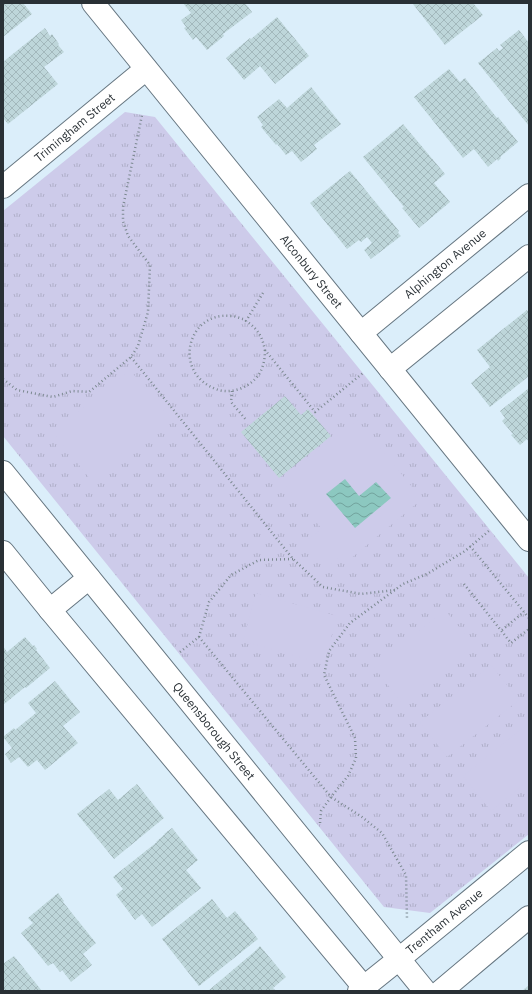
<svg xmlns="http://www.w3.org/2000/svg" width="532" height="994" font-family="'IBM Plex Sans',sans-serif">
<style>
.park{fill:url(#park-tufts)}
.garden{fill:#cdcbea}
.water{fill:url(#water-waves)}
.building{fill:url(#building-cross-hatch)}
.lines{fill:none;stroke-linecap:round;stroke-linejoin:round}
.minor-casing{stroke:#667681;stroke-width:24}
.path{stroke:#7c8991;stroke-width:2.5;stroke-dasharray:1 3;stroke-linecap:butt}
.minor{stroke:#fff;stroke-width:22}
.labels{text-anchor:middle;stroke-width:3;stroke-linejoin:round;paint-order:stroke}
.street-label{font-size:12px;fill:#293035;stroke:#dbeefa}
</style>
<defs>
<pattern id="park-tufts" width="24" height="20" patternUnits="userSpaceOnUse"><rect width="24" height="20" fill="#cdcbea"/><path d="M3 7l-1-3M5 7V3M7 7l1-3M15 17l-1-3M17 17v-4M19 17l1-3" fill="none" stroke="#b0afc9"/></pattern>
<pattern id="water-waves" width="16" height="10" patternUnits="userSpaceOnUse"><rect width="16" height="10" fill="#8cc8c0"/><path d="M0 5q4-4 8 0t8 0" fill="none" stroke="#72a39d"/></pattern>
<pattern id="building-cross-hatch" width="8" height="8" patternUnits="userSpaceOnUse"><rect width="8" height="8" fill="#bed6da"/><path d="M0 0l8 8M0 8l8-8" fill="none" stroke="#a3b8bc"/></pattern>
</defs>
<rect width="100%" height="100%" fill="#dbeefa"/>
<path class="park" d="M 125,112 L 155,117 L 529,578 L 529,834 L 430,913 L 384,907 L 3,436 L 3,211 Z"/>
<g class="garden">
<path d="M 130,370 L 168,416 L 90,479 L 53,432 Z"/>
<path d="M 357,420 L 422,499 L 349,560 L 343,554 L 326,568 L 305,541 L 322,529 L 281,480 Z"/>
<path d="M 256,593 L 337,616 L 324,664 L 243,641 Z"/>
<path d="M 445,610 L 474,645 L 401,702 L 374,667 Z"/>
<path d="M 491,665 L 519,700 L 447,757 L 420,722 Z"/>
<path d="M 529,723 L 529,780 L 491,811 L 463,776 Z"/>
</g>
<path class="water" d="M 345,479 L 359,496 L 376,482 L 391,498 L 355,528 L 326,494 Z"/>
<g class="building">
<path d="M 3,3 L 23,3 L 32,14 L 3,37 Z"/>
<path d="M 183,3 L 245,3 L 252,12 L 223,34 L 224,36 L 207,50 L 196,37 L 193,40 L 184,28 L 186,27 L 181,20 L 191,13 Z"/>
<path d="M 415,3 L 473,3 L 483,15 L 445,45 L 413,4 Z"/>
<path d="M 277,17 L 309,56 L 275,84 L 260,66 L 244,80 L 226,58 L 250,38 L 251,39 Z"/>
<path d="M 45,28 L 50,36 L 52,34 L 59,44 L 58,45 L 64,52 L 44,67 L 58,84 L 8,124 L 3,118 L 3,62 Z"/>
<path d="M 519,30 L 529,43 L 529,126 L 478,63 L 497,48 L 499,51 L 503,48 L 500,45 Z"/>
<path d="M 449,69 L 460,82 L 465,78 L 497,118 L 498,117 L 518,142 L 500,157 L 501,158 L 498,161 L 497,159 L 488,167 L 474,149 L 463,158 L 414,97 Z"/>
<path d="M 311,87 L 341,124 L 314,145 L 317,149 L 301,162 L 292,151 L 286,155 L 277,144 L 276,145 L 261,127 L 263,125 L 257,117 L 279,99 L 287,108 Z"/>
<path d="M 403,124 L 445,174 L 434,183 L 450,202 L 419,228 L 402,208 L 404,207 L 363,157 Z"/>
<path d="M 350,171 L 399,231 L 398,233 L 401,236 L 371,259 L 364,250 L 372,243 L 367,237 L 361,242 L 359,240 L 347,249 L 310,203 Z"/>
<path d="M 527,310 L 529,313 L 529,376 L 490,407 L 471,383 L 490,367 L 477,350 Z"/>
<path d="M 529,388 L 529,442 L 527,439 L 520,445 L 511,435 L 513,434 L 502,421 L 505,418 L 500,411 Z"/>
<path d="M 285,396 L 301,415 L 308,409 L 331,436 L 279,478 L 241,432 Z"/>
<path d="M 25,637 L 33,646 L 34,645 L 37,649 L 36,650 L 50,668 L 26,688 L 25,687 L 3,705 L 3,646 L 7,652 Z"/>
<path d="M 55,681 L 80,712 L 63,726 L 78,743 L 45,770 L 37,760 L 28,767 L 19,757 L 11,763 L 5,754 L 12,748 L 3,737 L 14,728 L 15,730 L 36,713 L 28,703 Z"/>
<path d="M 137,784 L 164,818 L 114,859 L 77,814 L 109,789 L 118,800 Z"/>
<path d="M 172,828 L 198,860 L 186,870 L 201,888 L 152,927 L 142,914 L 135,920 L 116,895 L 123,889 L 113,877 L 157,842 L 156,842 L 165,834 L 164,834 Z"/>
<path d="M 58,893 L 64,901 L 63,902 L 96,943 L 83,954 L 92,965 L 71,982 L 62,970 L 60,972 L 53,963 L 48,966 L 21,933 L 33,923 L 28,918 Z"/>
<path d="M 212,899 L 227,918 L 235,911 L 258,939 L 199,986 L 162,939 Z"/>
<path d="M 260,946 L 286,977 L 273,988 L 276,991 L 208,991 L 254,952 Z"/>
<path d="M 14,956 L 42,991 L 3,991 L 3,964 Z"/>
<path d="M 529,985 L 529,991 L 522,991 Z"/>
</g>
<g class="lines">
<g class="minor-casing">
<g id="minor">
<path id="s1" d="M 93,3 L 529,540"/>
<path id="s2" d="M 3,187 L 146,69"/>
<path id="s3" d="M 361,333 L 529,195"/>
<path d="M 390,369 L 529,256"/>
<path id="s4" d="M 3,472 L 425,991"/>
<path d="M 3,552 L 50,610 L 367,991"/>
<path d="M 50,610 L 89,578"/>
<path id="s5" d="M 359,991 L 399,959 L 529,852"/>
<path d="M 441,991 L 529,917"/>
</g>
</g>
<g class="path">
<path d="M 263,293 L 246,321 C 258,329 262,336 265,350 L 315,412 L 363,373"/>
<path d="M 243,319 C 239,318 235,316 231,316 C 187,311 172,373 216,389 C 225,393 237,391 246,386 C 260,378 265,366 265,350"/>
<path d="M 131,357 L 293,559 L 323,587 L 361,594 L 395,590"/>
<path d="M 3,379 L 17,390 L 53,397 L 72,391 L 89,392 L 131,357 L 138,346 L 148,312 L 150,265 L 128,236 L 123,221 L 123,207 L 142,115"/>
<path d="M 232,391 L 231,402 L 247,421"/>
<path d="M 470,546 L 529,618"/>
<path d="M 464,584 L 511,643 L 529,629"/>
<path d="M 502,630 L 524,612"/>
<path d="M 199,637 L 209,602 L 231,575 L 259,560 L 293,559"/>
<path d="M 180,652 L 199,637 L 331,797 L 362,817 L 382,833 L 406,875 L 407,919"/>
<path d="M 320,823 L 321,811 L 331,797 L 348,776 L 356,758 L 355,738 L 324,675 L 329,651 L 350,623 L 403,584 L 427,574 L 465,551 L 490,530"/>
</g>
<use href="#minor" class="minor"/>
</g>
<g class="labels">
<g class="street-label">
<text dy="4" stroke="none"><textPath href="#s2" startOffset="93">Trimingham Street</textPath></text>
<text dy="4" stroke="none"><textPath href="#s3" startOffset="109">Alphington Avenue</textPath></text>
<text dy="4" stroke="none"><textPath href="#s1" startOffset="346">Alconbury Street</textPath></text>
<text dy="4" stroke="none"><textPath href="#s4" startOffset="334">Queensborough Street</textPath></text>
<text dy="4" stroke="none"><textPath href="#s5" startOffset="110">Trentham Avenue</textPath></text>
</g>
</g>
<rect width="532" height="994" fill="none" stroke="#293035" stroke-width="8"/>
</svg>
